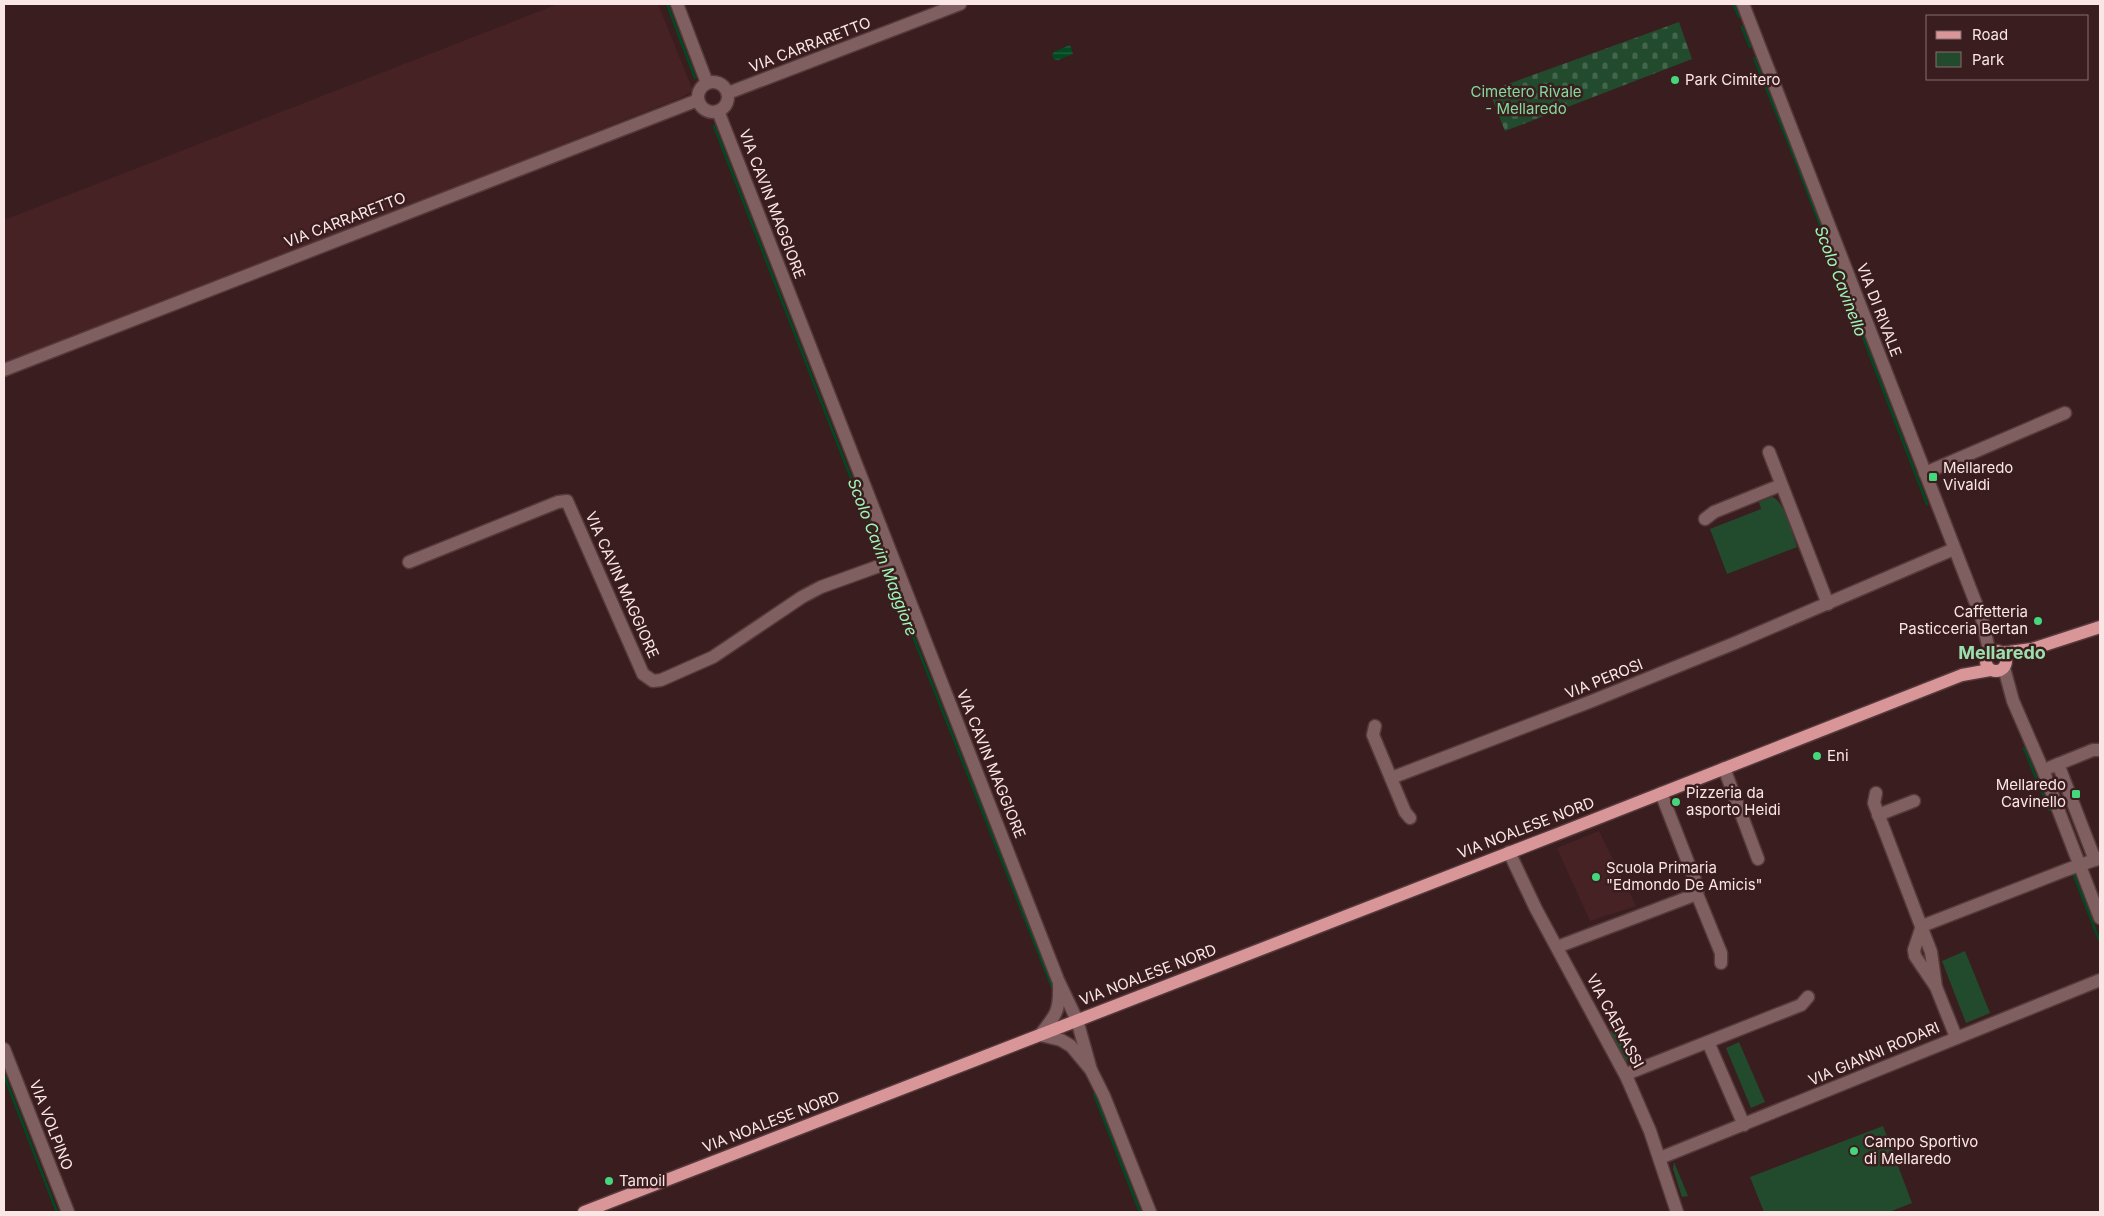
<svg xmlns="http://www.w3.org/2000/svg" width="2104" height="1216" font-family="Inter,sans-serif">
<style>
.built{fill:#472225}
.green{fill:#224b2e}
.cemetery{fill:url(#cemetery-stones)}
.water{fill:url(#water-rules)}
.lines{fill:none;stroke-linecap:round;stroke-linejoin:round}
.stream{stroke:#004a21;stroke-width:2.5}
.minor-casing{stroke:#55393b;stroke-width:15}
.major-casing{stroke:#55393b;stroke-width:15}
.minor{stroke:#805f60;stroke-width:12}
.major{stroke:#d99699;stroke-width:12}
.poi-dot{fill:#44d77b;stroke:#3a1d1f;stroke-width:2}
.labels{text-anchor:middle;stroke-width:5;stroke-linejoin:round;paint-order:stroke}
.street-label{font-size:15px;fill:#fbe6e6;stroke:#3a1d1f}
.poi-label{font-size:15px;fill:#fbe6e6;stroke:#3a1d1f;text-anchor:start}
.park-label{font-size:15px;fill:#82db9b;stroke:#3a1d1f}
.water-label{font-size:16px;font-style:italic;fill:#9df7b5;stroke:#3a1d1f}
.quarter-label{font-size:18px;font-weight:bold;fill:#9be0ac;stroke:#3a1d1f}
</style>
<defs>
<pattern id="cemetery-stones" width="16" height="16" patternUnits="userSpaceOnUse" patternTransform="scale(1.25)"><rect width="16" height="16" fill="#224b2e"/><path d="M2 7V4a2 2 0 0 1 4 0v3zM10 15v-3a2 2 0 0 1 4 0v3z" fill="#43654c"/></pattern>
<pattern id="water-rules" width="6" height="5" patternUnits="userSpaceOnUse" patternTransform="scale(1.25)"><rect width="6" height="5" fill="#004a21"/><path d="M0 2.5h6" fill="none" stroke="#266441"/></pattern>
</defs>
<rect width="100%" height="100%" fill="#3a1d1f"/>
<g class="built">
<path d="M 558,4 L 658,4 L 693,91 L 680,98 L 4,364 L 4,220 Z"/>
<path d="M 1599,831 L 1636,906 L 1590,921 L 1557,848 Z"/>
</g>
<g class="green">
<path d="M 1772,497 C 1784,500 1793,535 1797,547 L 1727,574 L 1710,529 L 1761,509 L 1759,502 Z"/>
<path d="M 1965,951 L 1990,1013 L 1966,1023 L 1942,961 Z"/>
<path d="M 1617,1029 L 1631,1064 L 1624,1059 L 1609,1032 Z"/>
<path d="M 1739,1042 L 1765,1102 L 1751,1108 L 1726,1048 Z"/>
<path d="M 1883,1126 L 1912,1203 L 1889,1212 L 1764,1212 L 1750,1177 Z"/>
<path d="M 1674,1162 L 1688,1196 L 1682,1197 L 1673,1169 Z"/>
</g>
<path class="cemetery" d="M 1679,22 L 1692,59 L 1505,131 L 1489,91 Z"/>
<path class="water" d="M 1070,45 L 1073,54 L 1058,60 L 1054,59 L 1052,55 L 1054,52 Z"/>
<g class="lines">
<g class="stream">
<path d="M 667,4 L 695,78"/>
<path d="M 1733,4 L 1739,17"/>
<path d="M 1742,27 L 1750,47"/>
<path d="M 1754,58 L 1794,157 L 1927,504"/>
<path d="M 714,126 L 883,560"/>
<path d="M 886,568 L 1052,987"/>
<path d="M 2024,748 L 2049,810"/>
<path d="M 2073,873 L 2100,942"/>
<path d="M 4,1075 L 57,1212"/>
<path d="M 1094,1094 L 1140,1212"/>
</g>
<g class="minor-casing">
<g id="minor">
<path d="M 677,4 L 707,83"/>
<path d="M 1743,4 L 1982,619 L 1990,654"/>
<circle cx="713" cy="97" r="15"/>
<path d="M 728,93 L 960,4"/>
<path d="M 718,111 L 1058,980 L 1077,1020 L 1091,1070"/>
<path d="M 4,370 L 698,100"/>
<path d="M 1769,452 L 1828,604"/>
<path d="M 1925,473 L 2065,413"/>
<path d="M 1705,519 L 1714,512 L 1781,485"/>
<path d="M 409,562 L 558,502 L 567,501 L 643,674 L 653,681 L 661,680 L 713,657 L 802,597 L 821,587 L 893,561"/>
<path d="M 2004,668 L 2013,701 L 2043,770 L 2100,918"/>
<path d="M 1375,726 L 1373,735 L 1405,812 L 1410,818"/>
<path d="M 2058,764 L 2095,860"/>
<path d="M 2051,767 L 2093,750 L 2100,750"/>
<path d="M 1724,768 L 1758,859"/>
<path d="M 1391,778 L 1592,701 L 1735,643 L 1954,549"/>
<path d="M 1661,793 L 1698,888 L 1697,894 L 1721,953 L 1721,963"/>
<path d="M 1876,793 L 1874,803 L 1931,952 L 1936,987"/>
<path d="M 1878,815 L 1914,801"/>
<path d="M 1509,852 L 1536,909 L 1627,1078 L 1650,1131 L 1677,1212"/>
<path d="M 1922,926 L 2066,870 L 2100,858"/>
<path d="M 1922,926 L 1914,950 L 1915,956 L 1936,987 L 1956,1037"/>
<path d="M 1557,947 L 1697,894"/>
<path d="M 1059,985 C 1060,1011 1056,1015 1040,1035 L 1061,1040 L 1071,1046 L 1091,1070 L 1104,1096 L 1150,1212"/>
<path d="M 1708,1042 L 1744,1125"/>
<path d="M 4,1049 L 68,1212"/>
<path d="M 1627,1078 L 1629,1073 L 1801,1005 L 1808,997"/>
<path d="M 1660,1158 L 2100,980"/>
</g>
</g>
<g class="major-casing">
<g id="major">
<circle cx="1996" cy="661" r="10"/>
<path d="M 2001,653 L 2032,649 L 2100,627"/>
<path d="M 584,1212 L 1560,833 L 1962,675 L 1990,670"/>
</g>
</g>
<use href="#minor" class="minor"/>
<use href="#major" class="major"/>
</g>
<g class="poi-dot">
<circle cx="1675" cy="80" r="5"/>
<rect x="1928" y="472" width="10" height="10" rx="2.5"/>
<circle cx="2038" cy="621" r="5"/>
<circle cx="1817" cy="756" r="5"/>
<rect x="2071" y="789" width="10" height="10" rx="2.5"/>
<circle cx="1676" cy="802" r="5"/>
<circle cx="1596" cy="877" r="5"/>
<circle cx="1854" cy="1151" r="5"/>
<circle cx="609" cy="1181" r="5"/>
</g>
<g class="labels">
<g class="street-label">
<text transform="translate(810 45) rotate(-21)" y="5">VIA CARRARETTO</text>
<text transform="translate(772 204) rotate(69)" y="5">VIA CAVIN MAGGIORE</text>
<text transform="translate(345 220) rotate(-21)" y="5">VIA CARRARETTO</text>
<text transform="translate(1879 310) rotate(69)" y="5">VIA DI RIVALE</text>
<text transform="translate(622 585) rotate(66)" y="5">VIA CAVIN MAGGIORE</text>
<text transform="translate(1604 679) rotate(-22)" y="5">VIA PEROSI</text>
<text transform="translate(991 764) rotate(68)" y="5">VIA CAVIN MAGGIORE</text>
<text transform="translate(1526 828) rotate(-21)" y="5">VIA NOALESE NORD</text>
<text transform="translate(1148 975) rotate(-21)" y="5">VIA NOALESE NORD</text>
<text transform="translate(1615 1021) rotate(62)" y="5">VIA CAENASSI</text>
<text transform="translate(1874 1054) rotate(-23)" y="5">VIA GIANNI RODARI</text>
<text transform="translate(771 1122) rotate(-21)" y="5">VIA NOALESE NORD</text>
<text transform="translate(51 1125) rotate(69)" y="5">VIA VOLPINO</text>
</g>
<g class="poi-label">
<text x="1685" y="85">Park Cimitero</text>
<text x="1943" y="473">Mellaredo<tspan x="1943" dy="17">Vivaldi</tspan></text>
<text x="2028" y="617" text-anchor="end">Caffetteria<tspan x="2028" dy="17">Pasticceria Bertan</tspan></text>
<text x="1827" y="761">Eni</text>
<text x="2066" y="790" text-anchor="end">Mellaredo<tspan x="2066" dy="17">Cavinello</tspan></text>
<text x="1686" y="798">Pizzeria da<tspan x="1686" dy="17">asporto Heidi</tspan></text>
<text x="1606" y="873">Scuola Primaria<tspan x="1606" dy="17">"Edmondo De Amicis"</tspan></text>
<text x="1864" y="1147">Campo Sportivo<tspan x="1864" dy="17">di Mellaredo</tspan></text>
<text x="619" y="1186">Tamoil</text>
</g>
<g class="park-label">
<text x="1526" y="97">Cimetero Rivale<tspan x="1526" dy="17">- Mellaredo</tspan></text>
</g>
<g class="water-label">
<text transform="translate(1841 281) rotate(69)" y="6">Scolo Cavinello</text>
<text transform="translate(883 557) rotate(69)" y="6">Scolo Cavin Maggiore</text>
</g>
<g class="quarter-label">
<text x="2002" y="659">Mellaredo</text>
</g>
</g>
<rect width="2104" height="1216" fill="none" stroke="#fbe6e6" stroke-width="10"/>
<rect x="1926" y="15" width="162" height="65" fill="#3a1d1f" stroke="#876d6f"/>
<rect x="1936" y="31" width="25" height="8" fill="#d99699" stroke="#876d6f"/>
<text x="1972" y="40" font-size="15" fill="#fbe6e6">Road</text>
<rect x="1936" y="52" width="25" height="15" fill="#224b2e" stroke="#876d6f"/>
<text x="1972" y="65" font-size="15" fill="#fbe6e6">Park</text>
</svg>
